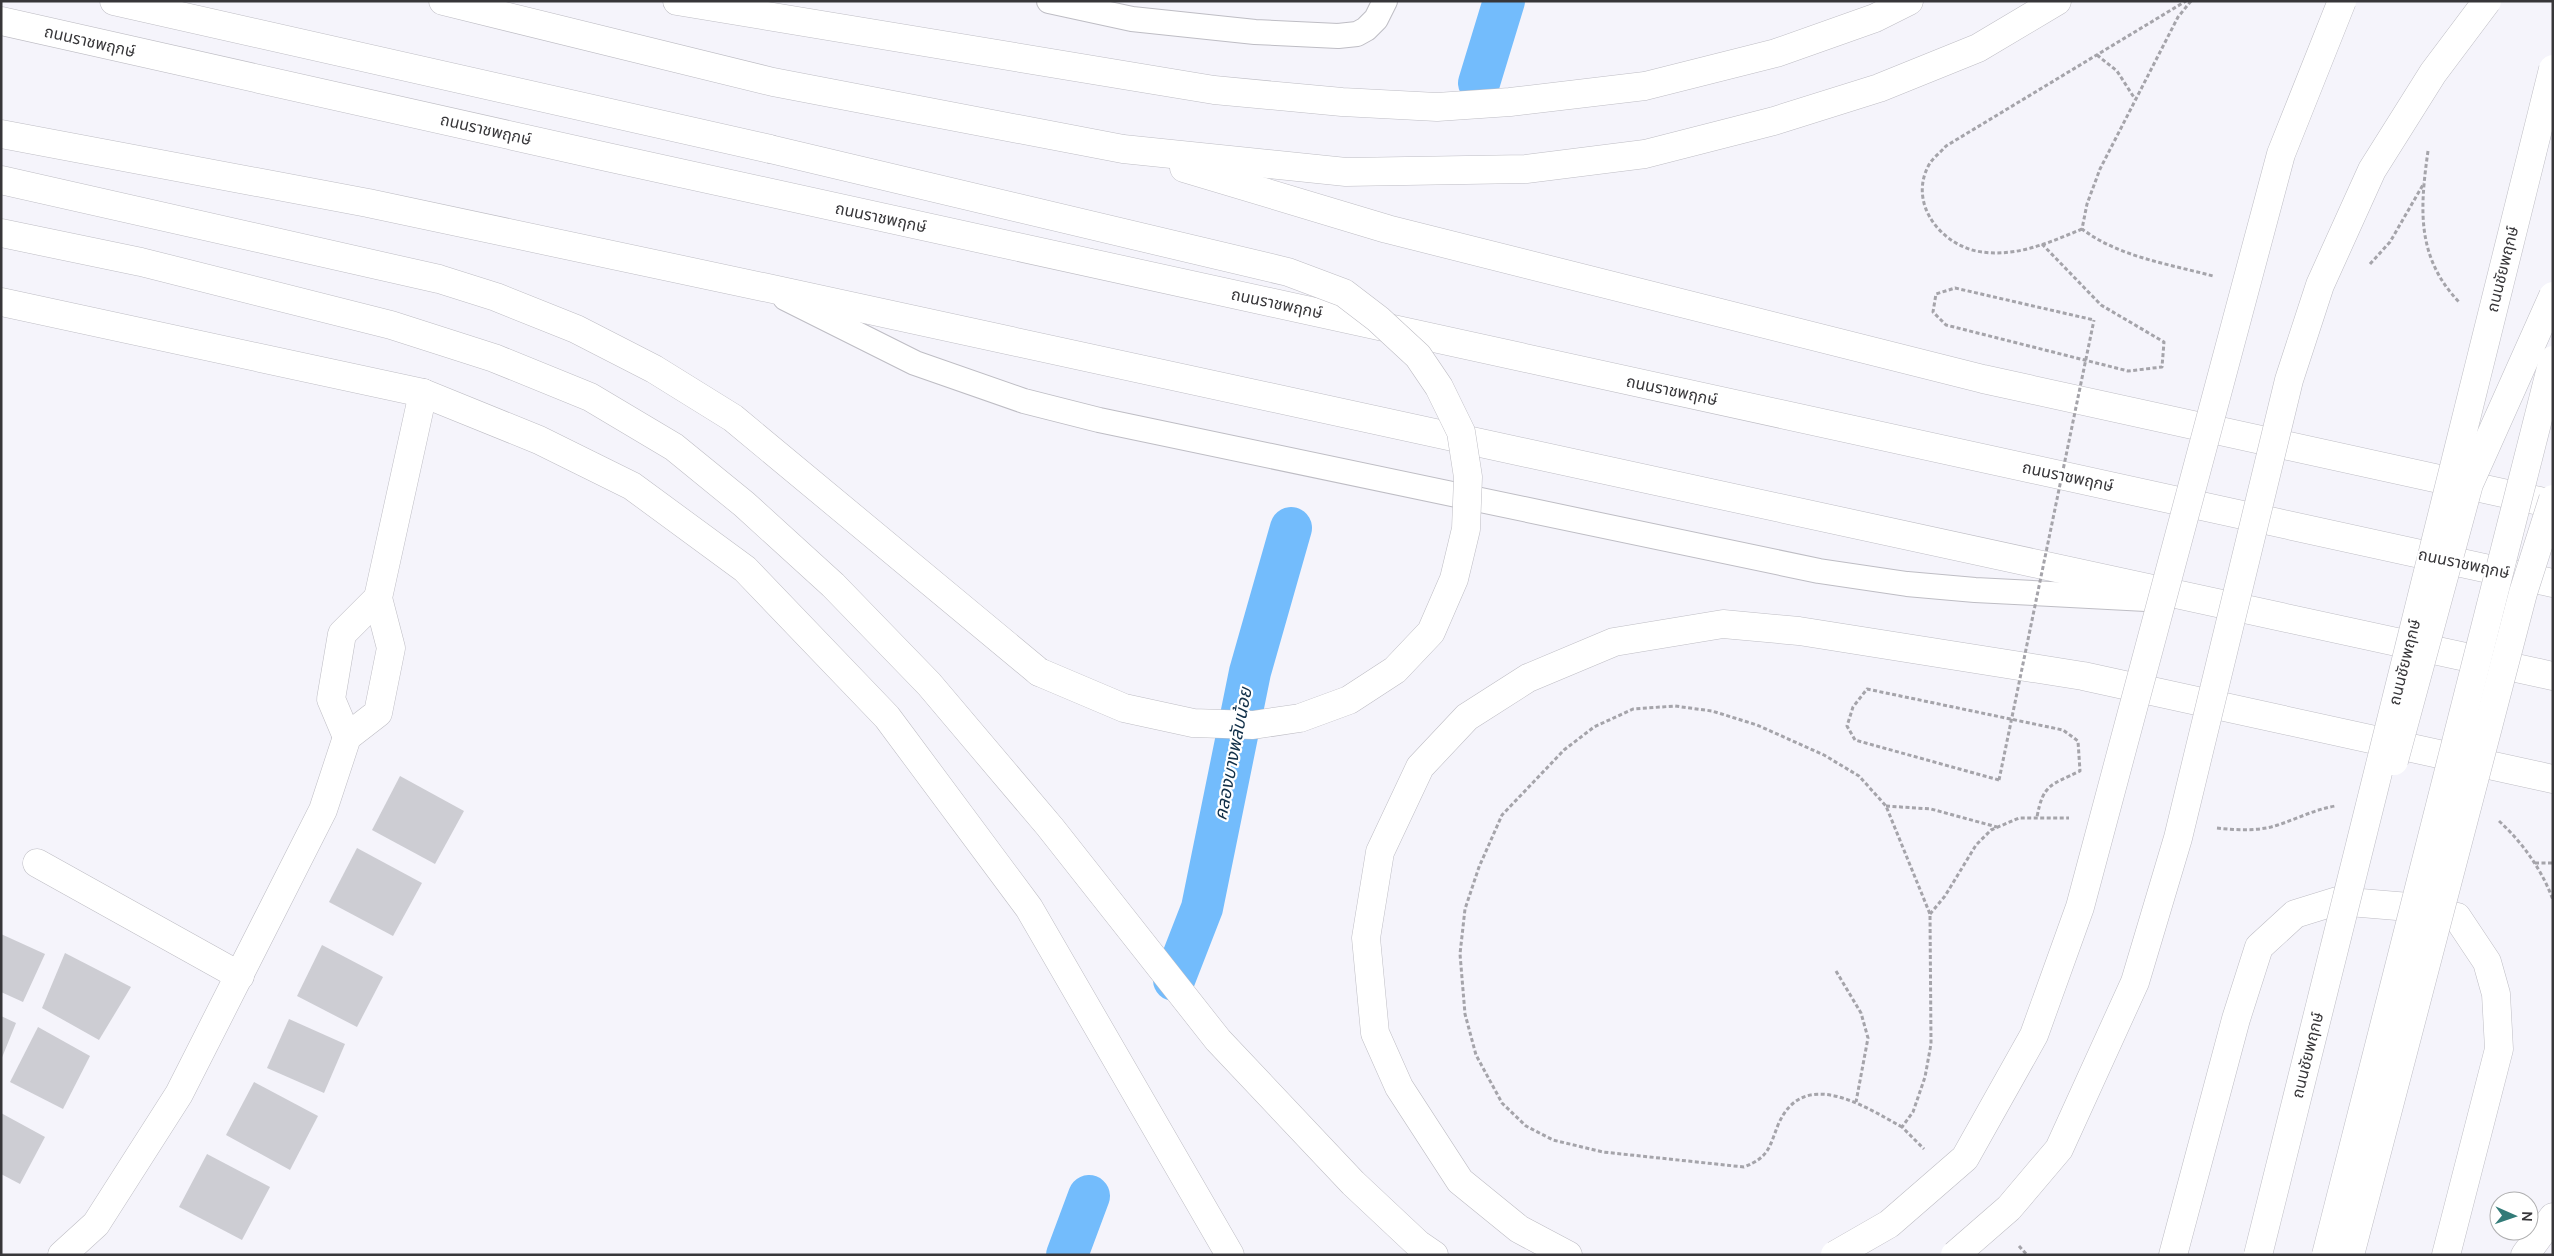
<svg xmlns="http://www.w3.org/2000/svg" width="2554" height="1256" font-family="Manrope,'Noto Sans Thai',sans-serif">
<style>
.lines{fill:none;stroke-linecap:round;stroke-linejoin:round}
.canal{stroke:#73bcfc;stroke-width:42}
.building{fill:#cdcdd3}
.lane-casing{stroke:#bebdc4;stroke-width:26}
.street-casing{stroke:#bebdc4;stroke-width:29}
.secondary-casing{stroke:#bebdc4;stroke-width:29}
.primary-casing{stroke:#bebdc4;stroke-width:29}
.path{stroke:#a5a4aa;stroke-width:3;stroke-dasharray:4 2.5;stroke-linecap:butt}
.lane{stroke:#fff;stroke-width:24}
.street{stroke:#fff;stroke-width:28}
.secondary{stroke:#fff;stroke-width:28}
.primary{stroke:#fff;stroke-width:28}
.secondary-bridge-casing{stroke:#bebdc4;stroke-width:29;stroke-linecap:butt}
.primary-bridge-casing{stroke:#bebdc4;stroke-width:29;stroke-linecap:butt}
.path-bridge{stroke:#a5a4aa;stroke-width:3;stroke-dasharray:4 2.5;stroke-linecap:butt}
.secondary-bridge{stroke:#fff;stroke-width:28}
.primary-bridge{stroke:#fff;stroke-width:28}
.labels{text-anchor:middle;stroke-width:4.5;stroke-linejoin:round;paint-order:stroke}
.street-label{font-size:16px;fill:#373639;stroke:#fff}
.water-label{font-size:18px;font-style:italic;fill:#102f48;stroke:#fff}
</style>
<rect width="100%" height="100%" fill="#f5f4fb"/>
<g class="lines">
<g class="canal">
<path d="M 1479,83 L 1504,1"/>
<path d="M 1174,980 L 1202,908 L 1250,672 L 1291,528"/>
<path d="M 1067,1255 L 1089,1196"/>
</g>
</g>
<g class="building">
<path d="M 400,776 L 464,811 L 435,864 L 372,830 Z"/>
<path d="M 357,848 L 422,883 L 393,936 L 329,902 Z"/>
<path d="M 1,934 L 45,954 L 23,1002 L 1,992 Z"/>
<path d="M 322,945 L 383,977 L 357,1027 L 297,996 Z"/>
<path d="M 65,953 L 131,987 L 99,1040 L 42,1008 Z"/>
<path d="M 1,1016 L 16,1023 L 1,1060 Z"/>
<path d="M 289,1019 L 345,1044 L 324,1093 L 267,1068 Z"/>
<path d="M 38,1027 L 90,1056 L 63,1109 L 10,1082 Z"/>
<path d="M 254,1082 L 318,1116 L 290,1170 L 226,1135 Z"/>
<path d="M 1,1113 L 45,1137 L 20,1184 L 1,1174 Z"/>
<path d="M 207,1154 L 270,1187 L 242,1240 L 179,1207 Z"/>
</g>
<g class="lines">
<g class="lane-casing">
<g id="lane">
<path d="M 1049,1 L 1132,19 L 1255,32 L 1338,36 L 1357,34 L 1366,29 L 1376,19 L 1385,1"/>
<path d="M 785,298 L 915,363 L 1024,401 L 1099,420 L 1819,571 L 1907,584 L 1975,590 L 2165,600"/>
</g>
</g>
<g class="street-casing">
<g id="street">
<path d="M 677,1 L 1214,90 L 1342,102 L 1437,107 L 1510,102 L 1645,86 L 1776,53 L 1875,18 L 1909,1"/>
<path d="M 347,737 L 331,699 L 342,634 L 378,598"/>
<path d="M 37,863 L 240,976"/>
<path d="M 62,1255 L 96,1224 L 179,1094 L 323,810 L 347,737 L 378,713 L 391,648 L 378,598 L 423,393"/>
</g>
</g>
<g class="secondary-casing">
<g id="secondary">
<path d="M 114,1 L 770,149"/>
<path d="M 443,1 L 773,82 L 1123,149 L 1346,172 L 1526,169 L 1645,154 L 1774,121 L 1879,88 L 1978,48 L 2057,1"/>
<path d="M 1184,168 L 1387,229 L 1983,379 L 2553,504"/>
<path d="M 1,180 L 439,279 L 496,297 L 576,329 L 654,369 L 733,418 L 1039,672"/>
<path d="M 1,233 L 141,262 L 391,325 L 494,358 L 590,397 L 674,447 L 744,504 L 833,585 L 929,684 L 1050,827 L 1218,1040 L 1353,1183 L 1418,1244 L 1434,1255"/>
<path d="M 1,302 L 423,393 L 539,440 L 632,486 L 745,569 L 887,717 L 1029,908 L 1230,1255"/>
<path d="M 1568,1255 L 1519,1229 L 1460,1181 L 1399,1087 L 1375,1033 L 1366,938 L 1380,852 L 1420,767 L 1467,717 L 1528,678 L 1614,642 L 1723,624 L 1799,631 L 2083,676 L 2553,779"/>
<path d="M 2173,1255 L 2236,1019 L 2259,947 L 2295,914 L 2337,901 L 2409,907 L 2457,917 L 2487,962 L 2496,994 L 2499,1049 L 2446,1255"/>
<path d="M 2525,1255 L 2553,1217"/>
</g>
</g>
<g class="primary-casing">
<g id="primary">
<path d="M 1,21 L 607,157 L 2553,583"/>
<path d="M 1,134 L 368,203 L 763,287 L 2553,676"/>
</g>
</g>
<g class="path">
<path d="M 2191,1 L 2178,17 L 2100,169 L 2087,204 L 2082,229 C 2119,257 2169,264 2213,276"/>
<path d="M 2097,55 L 2117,71 L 2135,99"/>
<path d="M 2428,151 C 2420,208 2416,257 2459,302"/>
<path d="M 2082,229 C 2051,242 2017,257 1982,252 C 1942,247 1906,203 1930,163 C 1934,157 1941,152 1946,146 L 2186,1"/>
<path d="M 2042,244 L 2101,305 L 2164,342 L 2162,367 L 2128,371 L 1946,325 L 1933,312 L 1936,294 L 1955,288 L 2094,320"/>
<path d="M 2370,264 L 2390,242 L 2424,183"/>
<path d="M 1999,780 L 1855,740 L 1847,726 L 1853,707 L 1867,689 L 2063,730 L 2078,741 L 2080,771 C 2051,785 2043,784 2037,817"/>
<path d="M 1886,806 L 1931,809 L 1997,827"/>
<path d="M 2499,821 C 2523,843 2542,870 2553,900"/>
<path d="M 2217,828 C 2235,830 2254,831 2271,827 C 2293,821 2312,810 2335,806"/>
<path d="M 2535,863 L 2553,863"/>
<path d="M 1930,914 L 1945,896 L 1976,845 L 1991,830 L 2019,818 L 2069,818"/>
<path d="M 1836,971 L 1861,1013 L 1868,1038 L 1856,1102"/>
<path d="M 1902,1127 C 1864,1106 1803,1066 1778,1125 C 1769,1148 1769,1157 1744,1167 L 1603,1152 L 1553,1140 L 1526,1126 L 1502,1103 L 1476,1055 L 1465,1014 L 1460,954 L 1465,909 L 1479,867 L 1502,815 L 1564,750 L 1594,727 L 1633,709 L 1675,706 L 1712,711 L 1757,725 L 1824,755 L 1859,776 L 1886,806 L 1930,914 L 1931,1044 L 1925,1077 L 1913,1112 L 1902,1127 L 1924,1149"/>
<path d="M 2019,1246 L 2027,1255"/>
</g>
<use href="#lane" class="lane"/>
<use href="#street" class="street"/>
<use href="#secondary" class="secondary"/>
<use href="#primary" class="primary"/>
<g class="secondary-bridge-casing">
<g id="secondary-bridge">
<path d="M 770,149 L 1288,272 L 1344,293 L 1378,319 L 1418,356 L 1439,387 L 1461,432 L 1468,477 L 1466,529 L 1454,579 L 1431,632 L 1395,670 L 1349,700 L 1300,718 L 1253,725 L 1193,723 L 1124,708 L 1039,672"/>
<path d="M 2394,761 L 2469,484 L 2553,296"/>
<path d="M 1835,1255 L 1889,1224 L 1965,1158 L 2034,1035 L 2080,907 L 2281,154 L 2342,1"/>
<path d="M 1955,1255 L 2009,1208 L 2059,1149 L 2135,982 L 2178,838 L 2289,380 L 2320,285 L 2372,170 L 2433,73 L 2487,1"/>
<path d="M 2350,1255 L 2523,593 L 2553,499"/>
</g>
</g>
<g class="primary-bridge-casing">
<g id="primary-bridge">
<path d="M 2258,1255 L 2553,69"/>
<path d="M 2326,1255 L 2553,360"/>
</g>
</g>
<path class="path-bridge" d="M 1999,780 L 2094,320"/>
<use href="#secondary-bridge" class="secondary-bridge"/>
<use href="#primary-bridge" class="primary-bridge"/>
</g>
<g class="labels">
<g class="street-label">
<text transform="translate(90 41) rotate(13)" y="6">ถนนราชพฤกษ์</text>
<text transform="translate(486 129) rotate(13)" y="6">ถนนราชพฤกษ์</text>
<text transform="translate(881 217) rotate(12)" y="6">ถนนราชพฤกษ์</text>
<text transform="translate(2502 269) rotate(-76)" y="6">ถนนชัยพฤกษ์</text>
<text transform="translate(1277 303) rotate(12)" y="6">ถนนราชพฤกษ์</text>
<text transform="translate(1672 390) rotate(12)" y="6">ถนนราชพฤกษ์</text>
<text transform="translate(2068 476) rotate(12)" y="6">ถนนราชพฤกษ์</text>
<text transform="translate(2464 563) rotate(12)" y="6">ถนนราชพฤกษ์</text>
<text transform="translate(2404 662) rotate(-76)" y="6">ถนนชัยพฤกษ์</text>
<text transform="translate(2307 1055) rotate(-76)" y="6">ถนนชัยพฤกษ์</text>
</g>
<g class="water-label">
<text transform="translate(1233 754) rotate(-79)" y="6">คลองบางพลับน้อย</text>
</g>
</g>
<rect width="2554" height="1256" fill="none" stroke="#373639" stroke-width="5"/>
<g transform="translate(2514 1216) rotate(92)"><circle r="24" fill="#ffffff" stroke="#afafb0"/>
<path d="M0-4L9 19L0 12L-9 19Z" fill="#327b78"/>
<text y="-8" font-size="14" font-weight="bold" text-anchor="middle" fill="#373639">N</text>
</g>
</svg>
